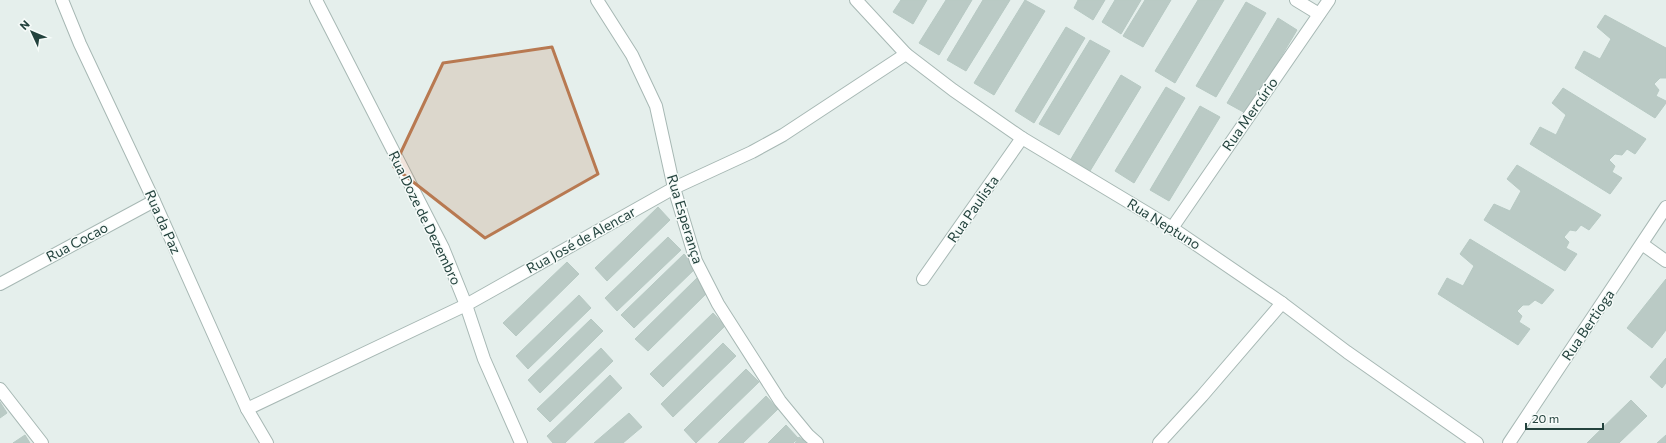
<svg xmlns="http://www.w3.org/2000/svg" width="1666" height="443" font-family="Commissioner,sans-serif">
<style>
.building{fill:#bacac5;stroke:#b7c9c3}
.lines{fill:none;stroke-linecap:round;stroke-linejoin:round}
.service-casing{stroke:#a7b8b4;stroke-width:14}
.minor-casing{stroke:#a7b8b4;stroke-width:14}
.service{stroke:#fff;stroke-width:12}
.minor{stroke:#fff;stroke-width:12}
.marked{fill:#b87951;fill-opacity:0.2;stroke:#b87951;stroke-width:3;stroke-linejoin:round}
.labels{text-anchor:middle;stroke-width:3;stroke-linejoin:round;paint-order:stroke}
.street-label{font-size:14px;fill:#23423d;stroke:#f6fbf9}
</style>
<rect width="100%" height="100%" fill="#e5efec"/>
<g class="building">
<path d="M 901,0 L 927,0 L 913,24 L 893,12 Z"/>
<path d="M 946,0 L 972,0 L 939,55 L 919,43 Z"/>
<path d="M 983,0 L 1010,0 L 966,71 L 947,60 Z"/>
<path d="M 1025,0 L 1045,11 L 994,95 L 974,83 Z"/>
<path d="M 1078,0 L 1105,0 L 1093,20 L 1074,8 Z"/>
<path d="M 1115,0 L 1141,0 L 1121,34 L 1102,22 Z"/>
<path d="M 1145,0 L 1171,0 L 1143,47 L 1123,36 Z"/>
<path d="M 1198,0 L 1224,0 L 1175,83 L 1155,71 Z"/>
<path d="M 1246,2 L 1266,13 L 1216,97 L 1196,86 Z"/>
<path d="M 1605,15 L 1666,48 L 1666,78 L 1660,78 L 1654,84 L 1659,90 L 1656,96 L 1666,101 L 1666,103 L 1655,118 L 1575,68 L 1584,51 L 1600,59 L 1611,39 L 1597,27 Z"/>
<path d="M 1278,18 L 1297,30 L 1247,114 L 1227,103 Z"/>
<path d="M 1066,27 L 1085,38 L 1034,123 L 1015,111 Z"/>
<path d="M 1090,40 L 1110,51 L 1059,135 L 1039,124 Z"/>
<path d="M 1121,75 L 1141,87 L 1090,171 L 1071,159 Z"/>
<path d="M 1166,87 L 1185,98 L 1134,183 L 1115,171 Z"/>
<path d="M 1563,88 L 1646,139 L 1635,154 L 1627,149 L 1622,155 L 1615,154 L 1609,160 L 1615,166 L 1612,172 L 1622,178 L 1610,194 L 1530,144 L 1540,127 L 1556,135 L 1566,115 L 1552,103 Z"/>
<path d="M 1200,106 L 1220,117 L 1169,201 L 1150,190 Z"/>
<path d="M 1517,165 L 1601,215 L 1589,230 L 1581,225 L 1576,231 L 1570,230 L 1564,237 L 1569,242 L 1566,248 L 1577,254 L 1565,271 L 1484,220 L 1494,204 L 1510,211 L 1521,191 L 1507,179 Z"/>
<path d="M 658,207 L 670,220 L 607,281 L 595,268 Z"/>
<path d="M 668,237 L 681,250 L 617,311 L 605,298 Z"/>
<path d="M 1470,239 L 1554,290 L 1542,304 L 1535,300 L 1529,305 L 1523,305 L 1517,311 L 1522,316 L 1519,322 L 1530,329 L 1518,345 L 1438,294 L 1447,278 L 1463,286 L 1474,266 L 1460,254 Z"/>
<path d="M 684,254 L 697,267 L 634,328 L 621,315 Z"/>
<path d="M 567,262 L 579,274 L 516,336 L 503,323 Z"/>
<path d="M 698,277 L 710,290 L 648,351 L 635,339 Z"/>
<path d="M 1666,279 L 1666,330 L 1652,348 L 1627,328 Z"/>
<path d="M 579,295 L 591,308 L 528,369 L 516,356 Z"/>
<path d="M 713,313 L 725,326 L 663,387 L 650,374 Z"/>
<path d="M 591,319 L 603,331 L 540,393 L 528,380 Z"/>
<path d="M 723,343 L 736,356 L 673,417 L 661,404 Z"/>
<path d="M 601,348 L 613,361 L 550,422 L 537,409 Z"/>
<path d="M 1666,358 L 1666,383 L 1662,388 L 1650,377 Z"/>
<path d="M 746,369 L 759,382 L 696,443 L 684,430 Z"/>
<path d="M 610,375 L 622,388 L 565,443 L 553,443 L 547,436 Z"/>
<path d="M 766,396 L 778,409 L 743,443 L 718,443 Z"/>
<path d="M 1631,400 L 1647,416 L 1619,443 L 1587,443 Z"/>
<path d="M 0,402 L 7,413 L 0,418 Z"/>
<path d="M 629,413 L 642,427 L 623,443 L 594,443 Z"/>
<path d="M 786,425 L 798,438 L 793,443 L 768,443 Z"/>
<path d="M 25,435 L 30,443 L 13,443 Z"/>
<path d="M 1666,435 L 1666,443 L 1657,443 Z"/>
<path d="M 799,437 L 807,443 L 795,443 Z"/>
</g>
<g class="lines">
<g class="service-casing">
<path id="service" d="M 0,284 L 154,201"/>
</g>
<g class="minor-casing">
<g id="minor">
<path d="M 62,0 L 80,44 L 154,201 L 247,409 L 267,443"/>
<path d="M 316,0 L 443,248 L 466,305 L 484,359 L 521,443"/>
<path d="M 597,0 L 632,55 L 656,106 L 674,188 L 696,261 L 718,304 L 780,401 L 808,435 L 817,443"/>
<path d="M 856,0 L 906,54 L 953,90 L 1022,138 L 1172,228 L 1282,303 L 1347,352 L 1477,443"/>
<path d="M 1296,0 L 1319,14"/>
<path d="M 1172,228 L 1329,0"/>
<path d="M 1642,244 L 1666,261"/>
<path d="M 923,279 L 1022,138"/>
<path d="M 0,389 L 42,443"/>
<path d="M 247,409 L 466,305 L 674,188 L 752,152 L 783,135 L 906,54"/>
<path d="M 1159,443 L 1202,396 L 1282,303"/>
<path d="M 1509,443 L 1666,207"/>
</g>
</g>
<use href="#service" class="service"/>
<use href="#minor" class="minor"/>
</g>
<path class="marked" d="M 552,47 L 598,174 L 485,238 L 394,167 L 443,63 Z"/>
<g class="labels">
<g class="street-label">
<text transform="translate(1250 114) rotate(-55)" y="5">Rua Mercúrio</text>
<text transform="translate(973 209) rotate(-55)" y="5">Rua Paulista</text>
<text transform="translate(425 218) rotate(64)" y="5">Rua Doze de Dezembro</text>
<text transform="translate(685 219) rotate(73)" y="5">Rua Esperança</text>
<text transform="translate(163 222) rotate(66)" y="5">Rua da Paz</text>
<text transform="translate(1164 224) rotate(32)" y="5">Rua Neptuno</text>
<text transform="translate(581 240) rotate(-29)" y="5">Rua José de Alencar</text>
<text transform="translate(77 242) rotate(-28)" y="5">Rua Cocao</text>
<text transform="translate(1588 325) rotate(-56)" y="5">Rua Bertioga</text>
</g>
</g>
<g transform="translate(32 32) rotate(314)" stroke="#f6fbf9" stroke-width="3" paint-order="stroke">
<path d="M0-3L7 15L0 10L-7 15Z" fill="#23423d"/>
<text y="-6" font-size="11" font-weight="bold" text-anchor="middle" fill="#23423d">N</text>
</g>
<path d="M1526 423v6h77v-6" fill="none" stroke="#23423d" stroke-width="2"/>
<text x="1532" y="423" font-size="12" fill="#23423d" stroke="#f6fbf9" stroke-width="3" paint-order="stroke">20 m</text>
</svg>
